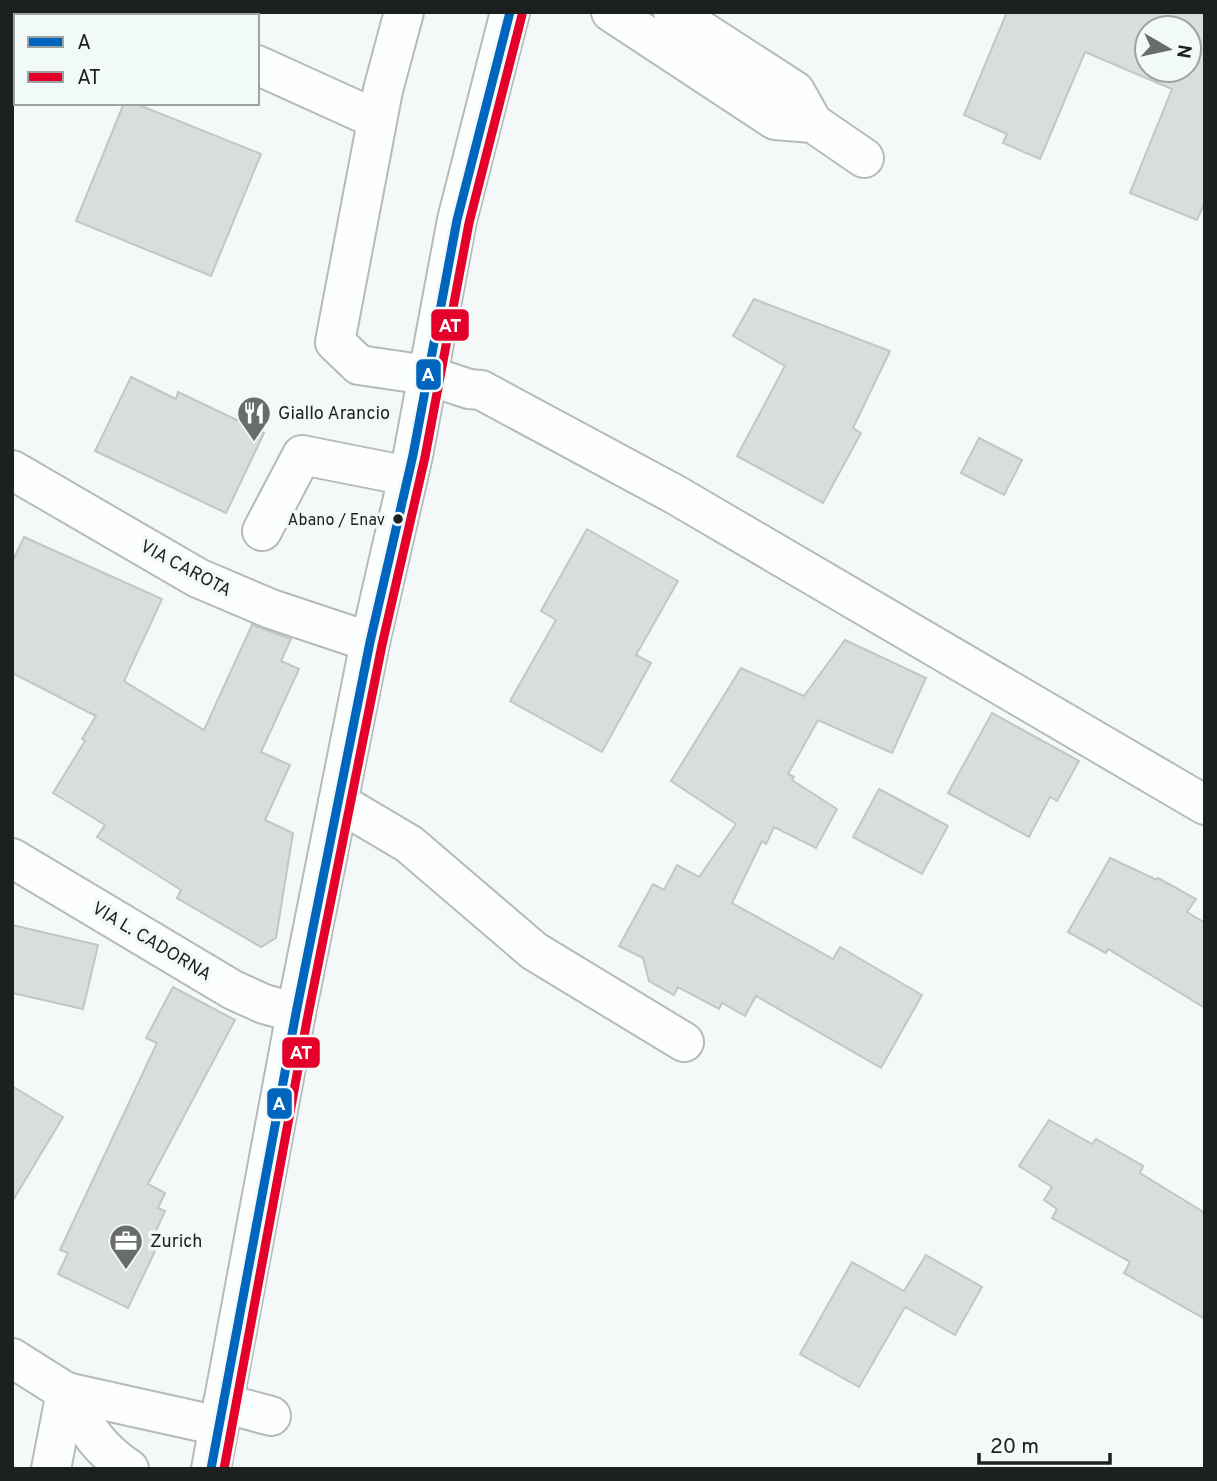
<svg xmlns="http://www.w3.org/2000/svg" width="1217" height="1481" font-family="Overpass,sans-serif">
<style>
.building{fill:#dadddd;stroke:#c3c6c6;stroke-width:2;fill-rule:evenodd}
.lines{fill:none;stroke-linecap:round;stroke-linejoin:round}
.minor-casing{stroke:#b7baba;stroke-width:42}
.minor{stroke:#fdfefe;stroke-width:38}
.bus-1-casing{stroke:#f2faf9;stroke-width:14}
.bus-2-casing{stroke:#f2faf9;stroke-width:14}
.bus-1{stroke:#0065bd;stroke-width:9}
.bus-2{stroke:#e4002b;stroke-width:9}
.bus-dot{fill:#1d2020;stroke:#f2faf9;stroke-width:2.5}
.labels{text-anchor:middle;stroke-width:7;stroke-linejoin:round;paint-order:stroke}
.bus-label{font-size:16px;fill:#1d2020;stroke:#f2faf9;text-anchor:end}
.poi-label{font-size:18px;fill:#1d2020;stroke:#f2faf9;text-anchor:start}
.street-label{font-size:18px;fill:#1d2020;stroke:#f2faf9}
.line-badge{stroke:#f2faf9;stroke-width:2.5}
.badge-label{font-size:19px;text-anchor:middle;font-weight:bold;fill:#fff}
</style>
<rect width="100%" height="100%" fill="#f4f8f8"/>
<g class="building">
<path d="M 1007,12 L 1205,12 L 1205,202 L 1197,220 L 1130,193 L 1172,89 L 1085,52 L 1040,159 L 1003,143 L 1007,134 L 964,115 ZM 1147,28 L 1189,28 L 1189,70 L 1147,70 Z"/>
<path d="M 124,103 L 134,103 L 261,154 L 211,276 L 76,221 Z"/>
<path d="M 754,299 L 890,351 L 853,428 L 861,433 L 823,503 L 737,456 L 785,366 L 733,336 Z"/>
<path d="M 131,377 L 176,399 L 178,392 L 264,433 L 226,513 L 95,451 Z"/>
<path d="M 979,438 L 1022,460 L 1004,495 L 961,473 Z"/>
<path d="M 587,529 L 678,581 L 636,655 L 651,663 L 602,752 L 510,701 L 556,620 L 541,611 Z"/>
<path d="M 24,537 L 162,599 L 124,681 L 204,730 L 252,625 L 291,639 L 281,661 L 299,669 L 261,752 L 290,765 L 265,820 L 293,833 L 276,938 L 261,947 L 177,898 L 181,890 L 97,837 L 105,825 L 53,793 L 85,741 L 82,739 L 96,716 L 12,673 L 12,562 Z"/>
<path d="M 845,640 L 926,678 L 892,753 L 818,720 L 788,774 L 794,777 L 792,780 L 837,809 L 816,848 L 774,827 L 766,844 L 762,841 L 732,903 L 833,959 L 840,947 L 922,995 L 881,1068 L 756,996 L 745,1016 L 722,1003 L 719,1009 L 678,987 L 674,995 L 649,981 L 643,958 L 619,946 L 653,884 L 664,890 L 677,865 L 699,877 L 736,824 L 671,781 L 741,668 L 804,696 Z"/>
<path d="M 992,713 L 1079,761 L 1057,801 L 1050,797 L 1029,837 L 948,793 Z"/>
<path d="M 879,789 L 948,826 L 922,874 L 853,837 Z"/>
<path d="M 1110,858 L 1157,880 L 1158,878 L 1196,899 L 1187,912 L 1205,923 L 1205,1008 L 1108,949 L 1106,953 L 1068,932 Z"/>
<path d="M 12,925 L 98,945 L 83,1009 L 12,993 Z"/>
<path d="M 173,987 L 235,1020 L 148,1184 L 165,1193 L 158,1208 L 165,1211 L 148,1248 L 155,1251 L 128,1308 L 58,1274 L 68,1253 L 60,1250 L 157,1043 L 146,1038 Z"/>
<path d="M 12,1086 L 63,1117 L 12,1202 Z"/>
<path d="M 1049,1120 L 1092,1144 L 1096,1139 L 1143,1166 L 1140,1173 L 1205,1213 L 1205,1319 L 1124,1273 L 1130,1262 L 1052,1218 L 1057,1209 L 1044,1200 L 1052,1187 L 1019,1166 Z"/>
<path d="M 926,1255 L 982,1287 L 955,1335 L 905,1307 L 859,1387 L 800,1354 L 852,1262 L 904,1291 Z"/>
</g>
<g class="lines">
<g class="minor-casing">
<g id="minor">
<path d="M 142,12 L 150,16"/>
<path d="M 404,12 L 383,90 L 335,342 L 359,365 L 427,375 L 469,389 L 481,390 L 676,495 L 1205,805"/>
<path d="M 611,12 L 775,120 L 813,123"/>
<path d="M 673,12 L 795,91 L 813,123 L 864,158"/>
<path d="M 257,65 L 376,119"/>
<path d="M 12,470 L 198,578 L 271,609 L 370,642"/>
<path d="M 262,531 L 302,455 L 408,476"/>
<path d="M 338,802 L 409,844 L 534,951 L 684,1042"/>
<path d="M 12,858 L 233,990 L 264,1004 L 296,1013"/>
<path d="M 12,1358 L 66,1392 L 219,1426"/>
<path d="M 66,1392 C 86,1426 95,1446 129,1469"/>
<path d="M 223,1403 L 271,1416"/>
<path d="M 51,1469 L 66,1392"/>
<path d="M 211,1469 L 296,1013 L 370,642 L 413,455 L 457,220 L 510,12"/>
</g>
</g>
<use href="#minor" class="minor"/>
<g class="bus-1-casing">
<path id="bus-1" d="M 211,1469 L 296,1013 L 370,642 L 413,455 L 457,220 L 510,12"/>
</g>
<g class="bus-2-casing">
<path id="bus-2" d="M 224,1469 L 308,1015 L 382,645 L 425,457 L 469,223 L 522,15"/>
</g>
<use href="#bus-1" class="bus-1"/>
<use href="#bus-2" class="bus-2"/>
</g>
<defs>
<g id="restaurant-pin" transform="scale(1.75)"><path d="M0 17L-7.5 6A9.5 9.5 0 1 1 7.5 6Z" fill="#686c6c" stroke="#f2faf9"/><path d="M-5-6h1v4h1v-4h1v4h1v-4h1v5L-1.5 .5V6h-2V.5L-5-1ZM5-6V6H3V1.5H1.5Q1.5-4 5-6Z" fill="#fff"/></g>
<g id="office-pin" transform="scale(1.75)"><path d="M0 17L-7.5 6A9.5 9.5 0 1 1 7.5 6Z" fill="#686c6c" stroke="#f2faf9"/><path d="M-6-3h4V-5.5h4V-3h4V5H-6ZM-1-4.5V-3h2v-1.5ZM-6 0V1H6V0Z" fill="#fff"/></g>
</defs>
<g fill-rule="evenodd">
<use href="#restaurant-pin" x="254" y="413"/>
<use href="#office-pin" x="126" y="1241"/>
</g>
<circle class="bus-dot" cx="398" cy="519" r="6"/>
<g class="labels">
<g class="bus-label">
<text x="385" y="525">Abano / Enav</text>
</g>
<g class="poi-label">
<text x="278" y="419">Giallo Arancio</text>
<text x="150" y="1247">Zurich</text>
</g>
<g class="street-label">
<text transform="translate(186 568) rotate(28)" y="6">VIA CAROTA</text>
<text transform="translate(152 941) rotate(31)" y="6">VIA L. CADORNA</text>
</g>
</g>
<g class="line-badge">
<rect x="430" y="308" width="40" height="34" rx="7" fill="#e4002b"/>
<rect x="415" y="358" width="27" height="33" rx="7" fill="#0065bd"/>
<rect x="281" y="1036" width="40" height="33" rx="7" fill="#e4002b"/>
<rect x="266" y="1087" width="27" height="33" rx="7" fill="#0065bd"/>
</g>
<g class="badge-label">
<text x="450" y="332">AT</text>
<text x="428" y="381">A</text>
<text x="301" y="1059">AT</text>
<text x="279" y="1110">A</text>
</g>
<rect width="1217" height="1481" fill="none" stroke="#1d2020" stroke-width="28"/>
<rect x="14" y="14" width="245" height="91" fill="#f2faf9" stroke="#9da3a2" stroke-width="2"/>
<rect x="28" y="37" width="35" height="10" fill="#0065bd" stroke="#9da3a2" stroke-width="2"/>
<text x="77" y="49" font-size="21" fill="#1d2020">A</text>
<rect x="28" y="72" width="35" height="10" fill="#e4002b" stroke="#9da3a2" stroke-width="2"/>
<text x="77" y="84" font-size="21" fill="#1d2020">AT</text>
<g transform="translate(1168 49) rotate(99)"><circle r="33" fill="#f2faf9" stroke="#9da3a2" stroke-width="2"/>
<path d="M0-5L12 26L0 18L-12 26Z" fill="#686c6c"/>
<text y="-10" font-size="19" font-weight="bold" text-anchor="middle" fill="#1d2020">N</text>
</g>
<path d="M979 1453v10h131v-10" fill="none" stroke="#1d2020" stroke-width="3.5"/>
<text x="990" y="1453" font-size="21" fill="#1d2020" stroke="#f2faf9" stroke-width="5" paint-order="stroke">20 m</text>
</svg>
